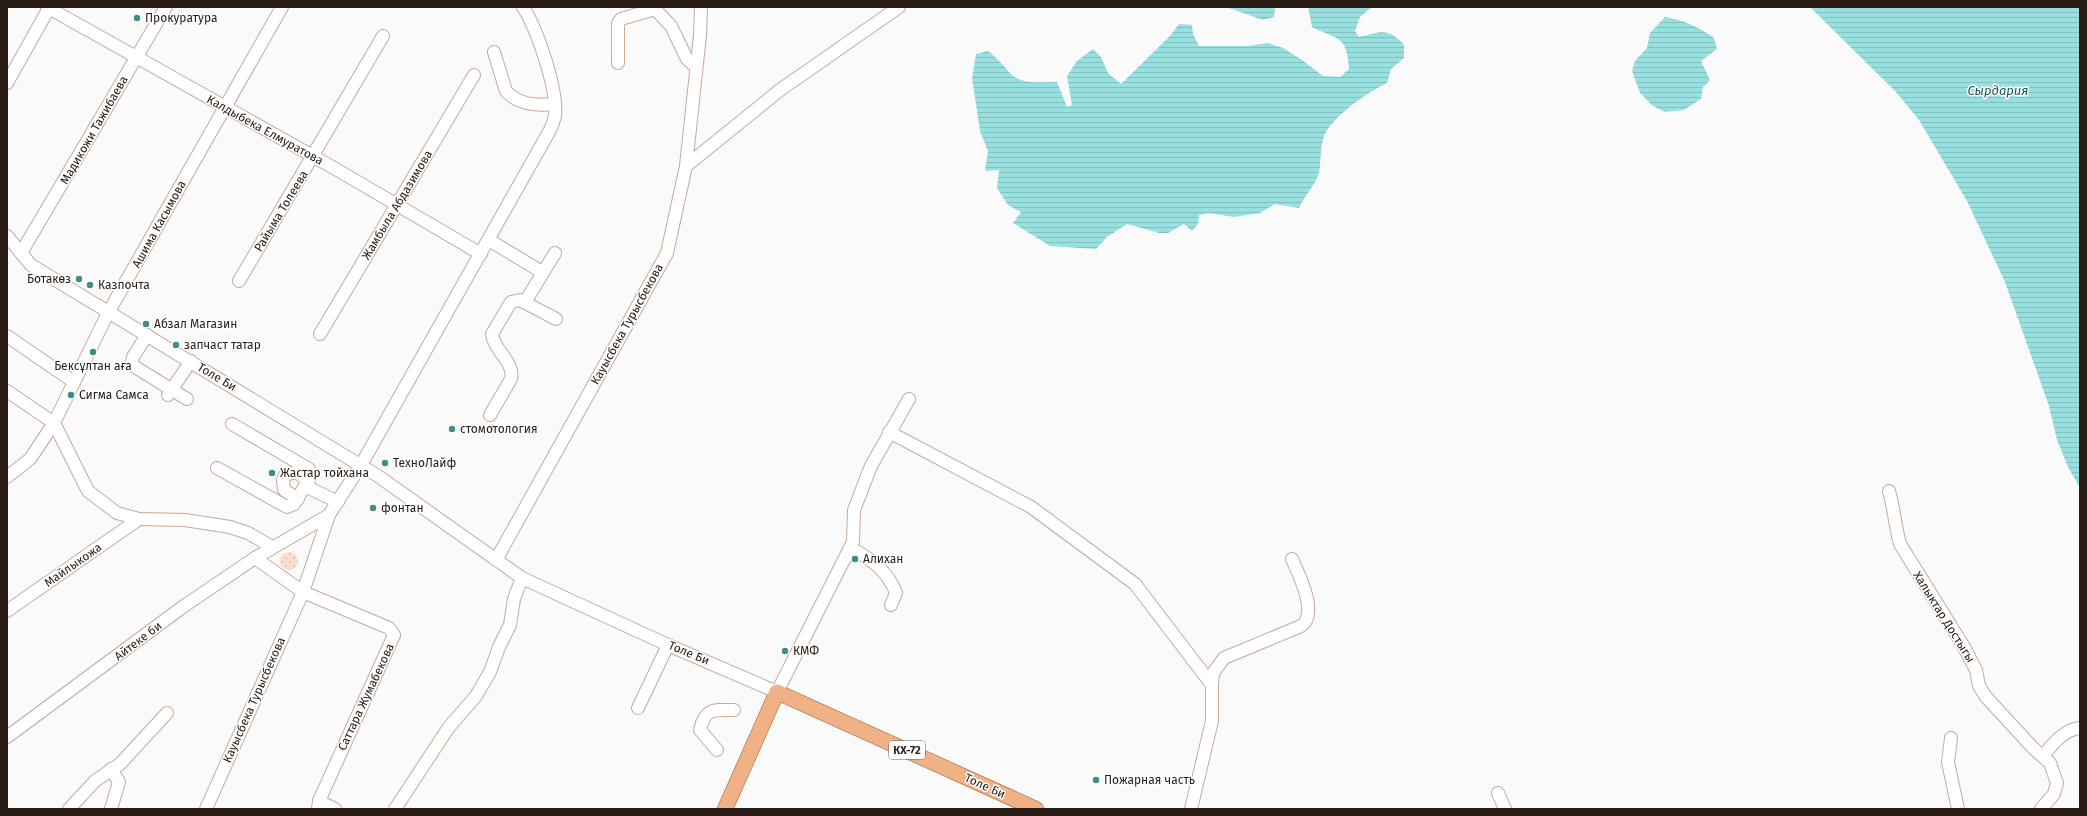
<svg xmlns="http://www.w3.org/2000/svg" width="2087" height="816" font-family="'Fira Sans',sans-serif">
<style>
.grass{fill:url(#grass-dots)}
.water{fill:url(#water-rules)}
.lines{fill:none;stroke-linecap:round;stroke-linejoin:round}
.minor-casing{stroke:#c9a995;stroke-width:14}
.major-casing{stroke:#a35c29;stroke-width:16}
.minor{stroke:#fff;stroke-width:12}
.major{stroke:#efb286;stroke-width:15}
.poi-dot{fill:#438b8a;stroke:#fff;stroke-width:1.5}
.labels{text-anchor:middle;stroke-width:3;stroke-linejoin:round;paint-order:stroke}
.shield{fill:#fff;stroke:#68605a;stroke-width:1}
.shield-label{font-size:11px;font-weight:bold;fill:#281c14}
.poi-label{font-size:12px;fill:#281c14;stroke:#fff;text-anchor:start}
.street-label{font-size:12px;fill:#281c14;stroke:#fff}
.water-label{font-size:13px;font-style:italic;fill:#195656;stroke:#fff}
</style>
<defs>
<pattern id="grass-dots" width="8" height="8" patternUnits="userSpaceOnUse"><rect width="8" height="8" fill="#fbdecd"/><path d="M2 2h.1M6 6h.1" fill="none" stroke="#d7beaf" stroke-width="1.8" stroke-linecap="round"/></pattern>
<pattern id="water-rules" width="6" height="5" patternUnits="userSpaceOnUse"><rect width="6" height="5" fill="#98e0df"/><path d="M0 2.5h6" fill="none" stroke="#83c0be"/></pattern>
</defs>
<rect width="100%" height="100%" fill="#fafafa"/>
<circle class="grass" cx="289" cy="561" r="9"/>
<g class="water">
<path d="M 1226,7 L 1275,7 L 1274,17 L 1263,20 Z"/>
<path d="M 1308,7 L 1372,7 L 1360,17 L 1355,31 L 1359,37 C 1381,32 1388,27 1404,45 L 1404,58 L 1391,69 L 1387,83 C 1368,92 1329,118 1323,139 C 1320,150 1321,162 1319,173 C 1315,186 1304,196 1299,208 L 1275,204 L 1260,213 L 1234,217 L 1209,213 L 1199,215 L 1198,224 L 1192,231 L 1184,224 L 1168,233 L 1159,233 L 1127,224 L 1107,237 L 1096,249 L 1050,246 L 1013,223 L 1021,212 L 1008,205 L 997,188 L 999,170 L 985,171 L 988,151 L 980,131 L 972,78 L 976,54 L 988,51 C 997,58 1003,65 1011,74 C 1022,85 1042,82 1057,82 L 1067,107 L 1072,105 L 1067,76 L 1077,61 L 1093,49 L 1101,57 L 1108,73 L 1121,84 L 1170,36 L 1179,24 L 1192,25 L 1193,34 L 1199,46 L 1249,46 L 1268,43 L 1283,48 L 1302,60 L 1323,76 L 1340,77 L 1349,69 C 1347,35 1338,40 1312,27 Z"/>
<path d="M 1810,7 L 2080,7 L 2080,488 L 2068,467 L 2057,440 L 2049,406 L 2005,282 L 1967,201 L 1919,120 L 1896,92 Z"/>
<path d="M 1665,17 C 1683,20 1699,27 1714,38 L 1717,49 L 1701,61 L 1710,80 L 1703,87 L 1701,99 L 1684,110 L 1665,112 L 1653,106 L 1640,93 L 1632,71 L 1635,61 L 1647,48 L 1650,33 Z"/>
</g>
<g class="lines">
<g class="minor-casing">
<g id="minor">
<path d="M 47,7 L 334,168 L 481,254"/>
<path d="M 494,52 L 506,91 C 517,104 537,106 554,104"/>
<path d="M 618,63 L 618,23 L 621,19 L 655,9 L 671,26 L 687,59 L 696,67"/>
<path d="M 7,83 L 49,8"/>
<path d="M 686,166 L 780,90 L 899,7"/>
<path d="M 7,236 L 31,265 L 378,476 L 522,578 L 668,645 L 777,692 L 853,542 L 854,510 L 871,466 L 909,399"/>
<path d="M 489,240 L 542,272"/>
<path d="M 21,253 L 166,7"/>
<path d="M 239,281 L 383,36"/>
<path d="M 525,302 L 555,253"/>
<path d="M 320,334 L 474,75"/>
<path d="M 147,335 L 133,357 L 132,363 L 135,367 L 187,399"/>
<path d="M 7,336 L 74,382"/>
<path d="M 7,391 L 54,423"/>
<path d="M 168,395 L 191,361"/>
<path d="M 490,415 L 511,379 C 515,362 494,351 492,334 L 511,302 L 520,300 L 556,319"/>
<path d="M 54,423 L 88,491 L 117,513 L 139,519 L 185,520 L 230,527 L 248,533 L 272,547"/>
<path d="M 232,424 L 309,469 L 311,475 L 305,486"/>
<path d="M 889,432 L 1031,507 L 1135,584 L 1212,685 L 1212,721 L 1191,809"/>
<path d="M 217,468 L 287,507 L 294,504 L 305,486 L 338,502"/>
<path d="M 7,477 L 30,459 L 54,423 L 108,313 L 282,7"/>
<path d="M 1889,491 C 1894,508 1895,526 1900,544 L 1964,647 L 1976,670 L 1979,686 L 1986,697 L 2033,748 L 2050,763 L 2057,783 L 2054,794 L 2041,809"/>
<path d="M 298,499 L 284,490 L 283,480 L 285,475 L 296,472 L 309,481"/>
<path d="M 850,548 C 869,557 888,571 896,593 L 891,605"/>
<path d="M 255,558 L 303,592 L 389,628 L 394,635 L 319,801 L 318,809"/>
<path d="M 496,560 L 667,253 L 686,166 L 700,35 L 701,7"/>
<path d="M 7,611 L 139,519"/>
<path d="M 1212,685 L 1213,673 L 1224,658 L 1301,626 C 1319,614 1299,575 1292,559"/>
<path d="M 638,708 L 668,645"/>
<path d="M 7,737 L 184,606 L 255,558 L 329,515"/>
<path d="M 1951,738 L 1948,762 L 1958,809"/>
<path d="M 717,750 L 700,730 C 705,707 715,710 734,710"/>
<path d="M 2043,756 C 2052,745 2064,729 2080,728"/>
<path d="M 111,769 L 119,782 L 111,809"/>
<path d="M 1498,793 L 1505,809"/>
<path d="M 319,801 L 335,809"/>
<path d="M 69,809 L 95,781 L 120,764 L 167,713"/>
<path d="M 206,809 L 303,592 L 329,515 L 361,465 L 550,130 C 552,126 554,120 555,116 C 558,89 537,29 523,7"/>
<path d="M 395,809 L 449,727 L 476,696 L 490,672 L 499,647 L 510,625 L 514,599 L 522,578"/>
</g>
</g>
<g class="major-casing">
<path id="major" d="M 725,809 L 777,692 L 1036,809"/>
</g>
<use href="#minor" class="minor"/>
<use href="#major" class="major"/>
</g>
<g class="poi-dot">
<circle cx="137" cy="18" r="4"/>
<circle cx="79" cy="279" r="4"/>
<circle cx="90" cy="285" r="4"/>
<circle cx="146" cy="324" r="4"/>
<circle cx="176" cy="345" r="4"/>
<circle cx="93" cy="352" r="4"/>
<circle cx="71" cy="395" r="4"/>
<circle cx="452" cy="429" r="4"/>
<circle cx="385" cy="463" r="4"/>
<circle cx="272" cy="473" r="4"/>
<circle cx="373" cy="508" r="4"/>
<circle cx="855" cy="559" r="4"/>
<circle cx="785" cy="651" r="4"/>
<circle cx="1096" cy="780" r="4"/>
</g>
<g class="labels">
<rect class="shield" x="889" y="741" width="36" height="18" rx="3"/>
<g class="shield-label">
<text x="907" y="754">КХ-72</text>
</g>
<g class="poi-label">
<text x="145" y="22">Прокуратура</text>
<text x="71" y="283" text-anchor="end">Ботакөз</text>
<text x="98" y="289">Казпочта</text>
<text x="154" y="328">Абзал Магазин</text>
<text x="184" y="349">запчаст татар</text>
<text x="93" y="370" text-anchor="middle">Бексұлтан аға</text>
<text x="79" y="399">Сигма Самса</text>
<text x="460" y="433">стомотология</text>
<text x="393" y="467">ТехноЛайф</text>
<text x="280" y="477">Жастар тойхана</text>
<text x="381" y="512">фонтан</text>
<text x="863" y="563">Алихан</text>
<text x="793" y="655">КМФ</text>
<text x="1104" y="784">Пожарная часть</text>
</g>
<g class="street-label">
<text transform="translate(94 130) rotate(-60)" y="4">Мадикожи Тажибаева</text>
<text transform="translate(265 130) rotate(29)" y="4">Калдыбека Елмуратова</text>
<text transform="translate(397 205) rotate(-59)" y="4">Жамбыла Абдазимова</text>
<text transform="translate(281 211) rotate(-59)" y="4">Райыма Толеева</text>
<text transform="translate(159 224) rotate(-61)" y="4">Ашима Касымова</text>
<text transform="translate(627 324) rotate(-61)" y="4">Кауысбека Турысбекова</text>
<text transform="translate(217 377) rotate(31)" y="4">Толе Би</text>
<text transform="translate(73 565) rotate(-35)" y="4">Майлыкожа</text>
<text transform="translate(1944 617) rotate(58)" y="4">Халыктар Достыгы</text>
<text transform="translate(138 641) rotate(-37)" y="4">Айтеке би</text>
<text transform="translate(689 653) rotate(23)" y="4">Толе Би</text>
<text transform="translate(366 697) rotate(-65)" y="4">Саттара Жумабекова</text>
<text transform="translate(254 700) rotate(-66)" y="4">Кауысбека Турысбекова</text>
<text transform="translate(985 786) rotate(24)" y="4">Толе Би</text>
</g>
<g class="water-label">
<text x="1998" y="95">Сырдария</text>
</g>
</g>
<rect width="2087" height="816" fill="none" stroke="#281c14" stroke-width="16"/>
</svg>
